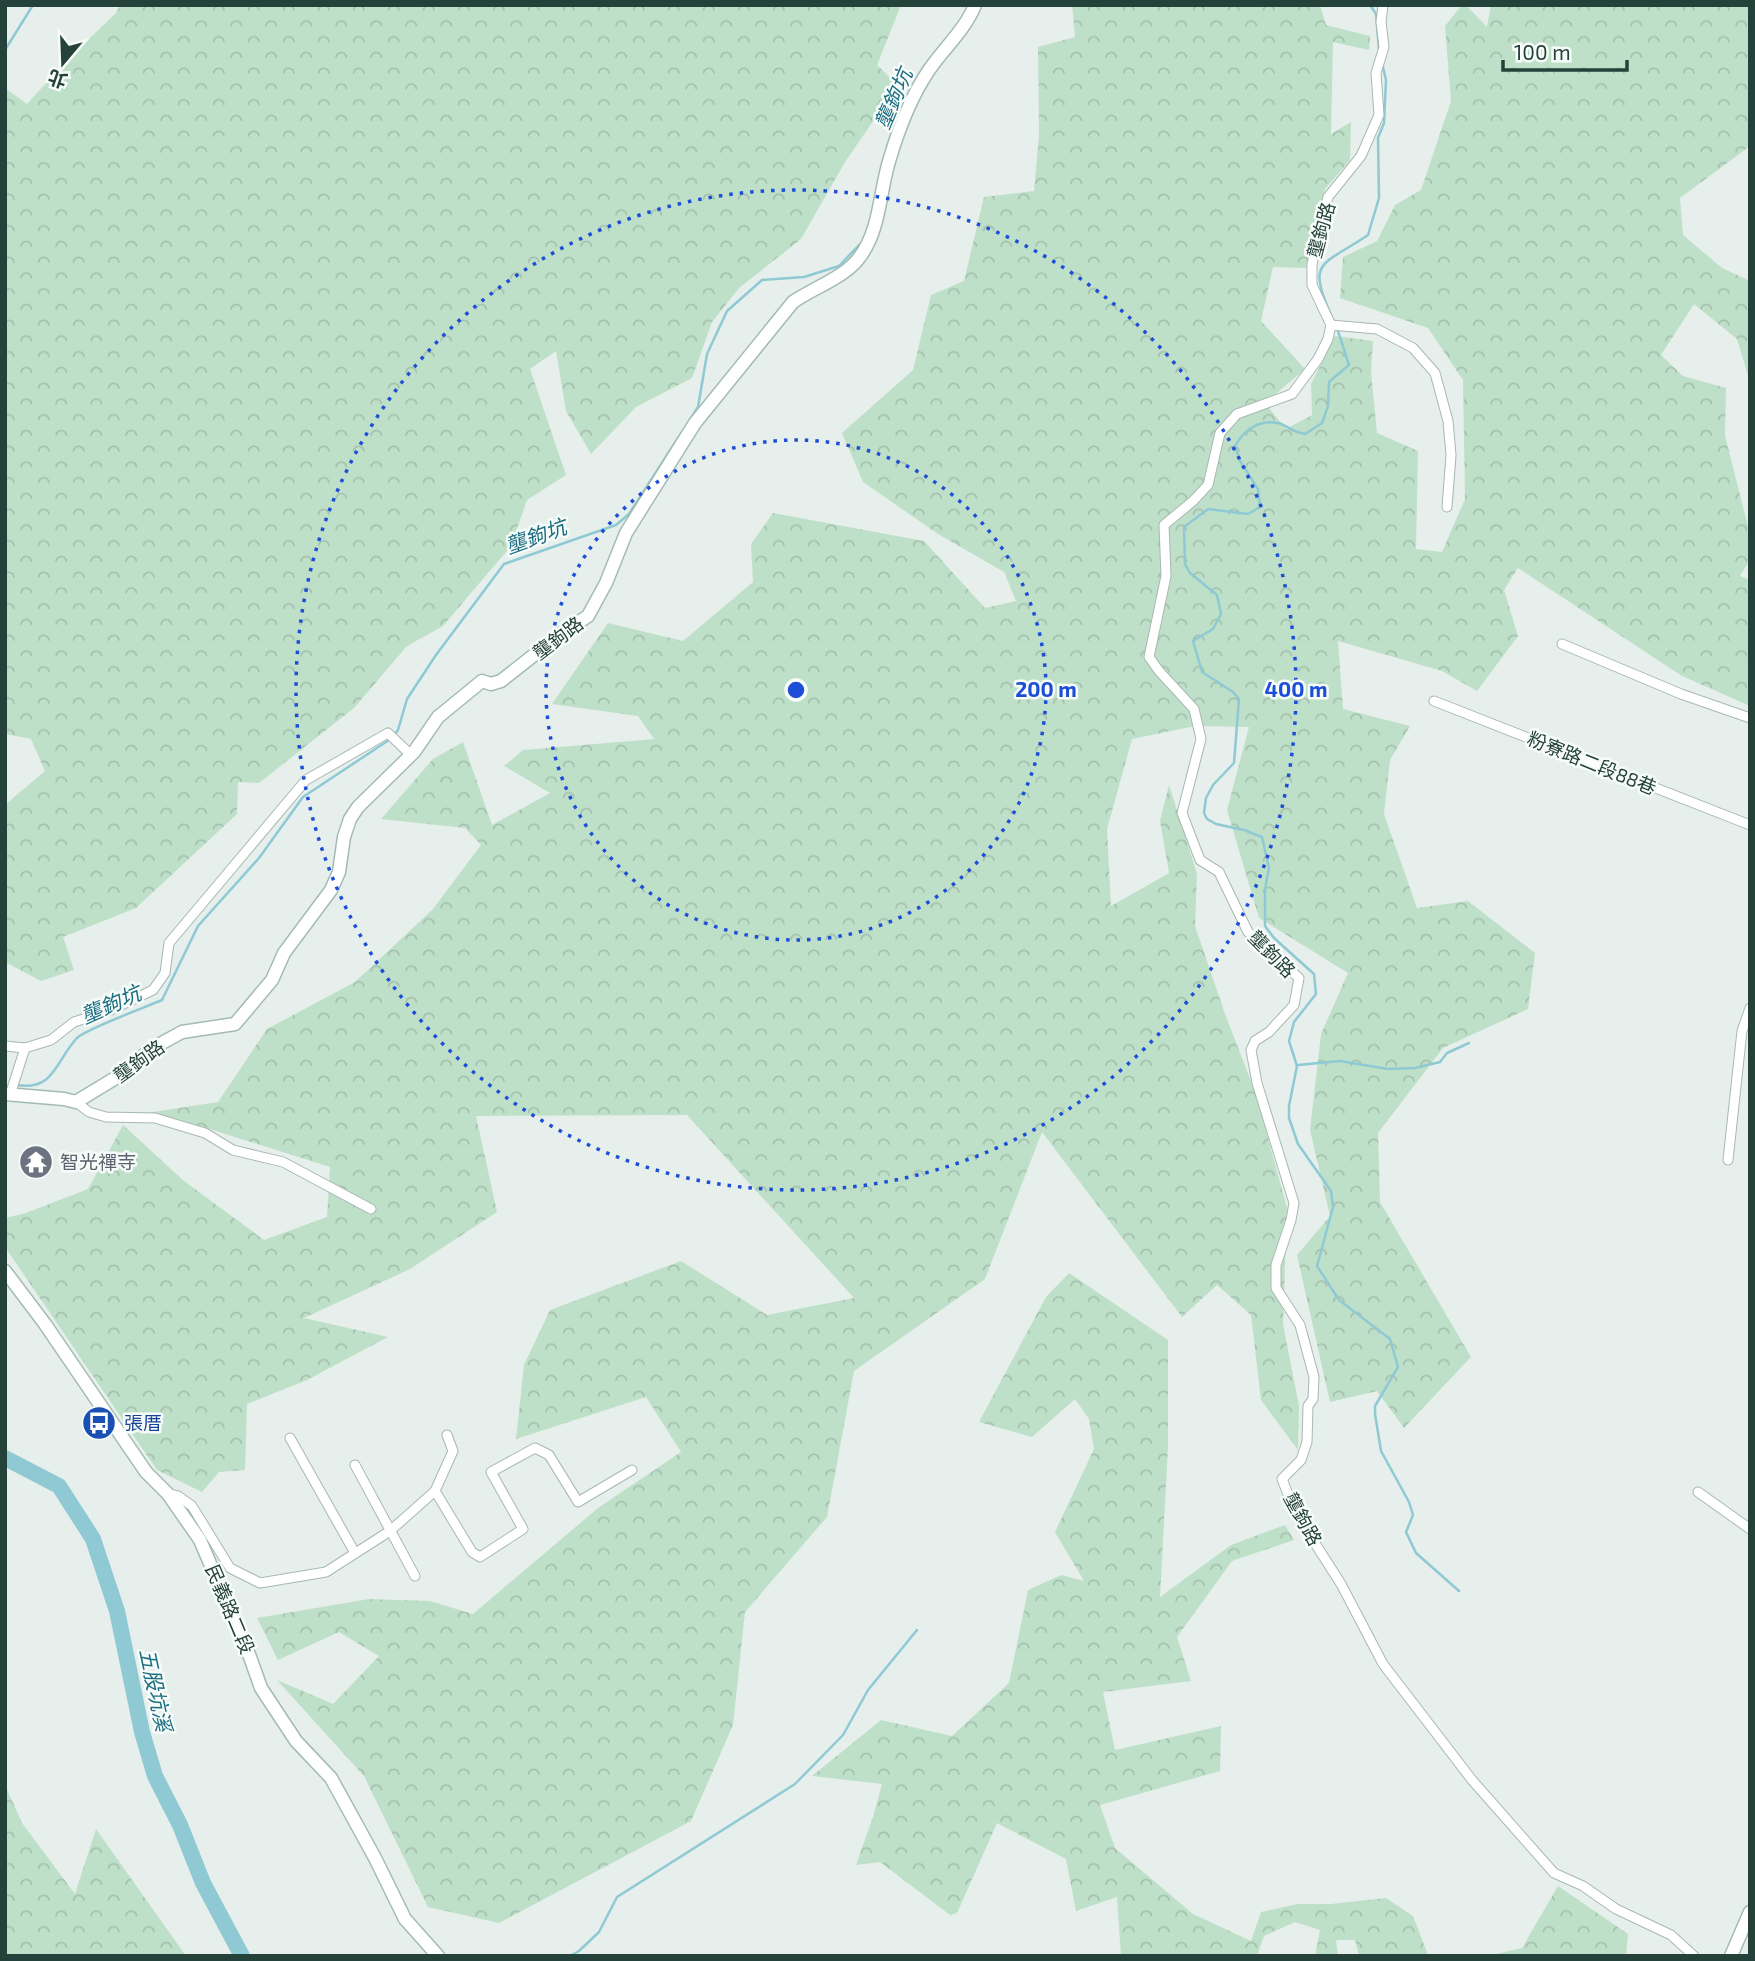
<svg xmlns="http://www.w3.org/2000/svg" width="1755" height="1961" font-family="'Exo 2','Noto Sans TC',sans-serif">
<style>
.forest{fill:url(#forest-crowns)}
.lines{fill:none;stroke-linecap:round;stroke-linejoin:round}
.stream{stroke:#8ec9d4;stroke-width:2.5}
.river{stroke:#8ec9d4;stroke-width:16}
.street-casing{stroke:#a8b8b2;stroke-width:11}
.secondary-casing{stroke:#a4bbb3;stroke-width:15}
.street{stroke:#fff;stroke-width:9}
.secondary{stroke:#fff;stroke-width:12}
.ring{fill:none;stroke:#1d4ed8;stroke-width:3.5;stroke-dasharray:3.5 7}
.labels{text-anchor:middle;stroke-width:5;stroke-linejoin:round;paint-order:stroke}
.street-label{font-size:19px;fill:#24423a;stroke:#f7fbf9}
.worship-label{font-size:19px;fill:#5b616d;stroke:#f7fbf9;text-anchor:start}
.transit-label{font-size:19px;fill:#164399;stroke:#f7fbf9;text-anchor:start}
.water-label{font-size:21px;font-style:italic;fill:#1c6f80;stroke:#f7fbf9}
.centre{fill:#1d4ed8;stroke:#f7fbf9;stroke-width:3.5}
.ring-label{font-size:21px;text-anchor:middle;font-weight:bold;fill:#1d4ed8;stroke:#f7fbf9;stroke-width:5;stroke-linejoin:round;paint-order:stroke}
</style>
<defs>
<pattern id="forest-crowns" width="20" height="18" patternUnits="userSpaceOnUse" patternTransform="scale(1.75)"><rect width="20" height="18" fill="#bfe0c8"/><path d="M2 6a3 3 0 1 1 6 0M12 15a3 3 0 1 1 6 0" fill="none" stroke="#a4c1ad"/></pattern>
</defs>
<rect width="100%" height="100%" fill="#e6efeb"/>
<g class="forest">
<path d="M 120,5 L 901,5 L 877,65 L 898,85 L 845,162 L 801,239 L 739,288 L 712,322 L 692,378 L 636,407 L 591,454 L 566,411 L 556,351 L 530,369 L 566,475 L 527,500 L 511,546 L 443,626 L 407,646 L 354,708 L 259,783 L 238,782 L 237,814 L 136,908 L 63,937 L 74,970 L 41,981 L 5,962 L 5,805 L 45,771 L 31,739 L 5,734 L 5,88 L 27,104 L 67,60 L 116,13 Z"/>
<path d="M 1072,5 L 1320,5 L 1326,25 L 1370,36 L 1369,50 L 1333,42 L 1331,134 L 1351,122 L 1350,160 L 1325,189 L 1306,268 L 1273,267 L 1261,321 L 1305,369 L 1265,403 L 1286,429 L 1312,415 L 1311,384 L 1335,336 L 1373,341 L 1371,372 L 1377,433 L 1418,451 L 1416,549 L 1442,552 L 1465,499 L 1463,380 L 1428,328 L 1340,298 L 1343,257 L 1377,241 L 1395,205 L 1421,190 L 1451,101 L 1445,26 L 1462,5 L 1466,5 L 1487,27 L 1491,5 L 1750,5 L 1750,146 L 1680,198 L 1683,235 L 1722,268 L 1750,281 L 1750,382 L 1737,339 L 1694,304 L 1661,355 L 1683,376 L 1726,388 L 1725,436 L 1750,534 L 1750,560 L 1740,576 L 1750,580 L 1750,706 L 1682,676 L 1518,568 L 1504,590 L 1518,636 L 1477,691 L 1442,671 L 1338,641 L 1343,709 L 1410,726 L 1390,760 L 1384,814 L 1417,908 L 1468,901 L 1535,953 L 1528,1009 L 1443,1048 L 1378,1133 L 1380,1202 L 1471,1357 L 1404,1428 L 1377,1391 L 1330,1402 L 1297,1255 L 1330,1216 L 1310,1130 L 1321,1034 L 1348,973 L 1259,918 L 1227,810 L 1249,727 L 1195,726 L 1132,739 L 1107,829 L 1111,906 L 1169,873 L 1160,821 L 1169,785 L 1197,874 L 1195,926 L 1225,1014 L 1256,1094 L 1287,1208 L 1283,1324 L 1299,1406 L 1298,1450 L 1261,1400 L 1251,1315 L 1217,1285 L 1182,1317 L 1042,1132 L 985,1279 L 854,1371 L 827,1517 L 745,1612 L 733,1725 L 691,1821 L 499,1923 L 428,1907 L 364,1776 L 277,1680 L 333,1704 L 379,1656 L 339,1632 L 278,1660 L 257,1618 L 369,1599 L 430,1601 L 473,1614 L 598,1508 L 681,1452 L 646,1397 L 516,1439 L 524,1365 L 550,1310 L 681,1261 L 767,1315 L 854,1298 L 687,1115 L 476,1116 L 497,1212 L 410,1269 L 304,1318 L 388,1337 L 307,1380 L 247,1404 L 245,1470 L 219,1472 L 202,1492 L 157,1470 L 5,1247 L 5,1218 L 26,1213 L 88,1189 L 123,1125 L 184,1181 L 264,1240 L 327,1217 L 330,1167 L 178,1119 L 140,1114 L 218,1102 L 267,1029 L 355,982 L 433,909 L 481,845 L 465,828 L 381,819 L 433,759 L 463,742 L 492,825 L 550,793 L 504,766 L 523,750 L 654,739 L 638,716 L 552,704 L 608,623 L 683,641 L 753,582 L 751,544 L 773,513 L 924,541 L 985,608 L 1016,601 L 1004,572 L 938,534 L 863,482 L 842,433 L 913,370 L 931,295 L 964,281 L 984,197 L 1034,191 L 1039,135 L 1038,47 L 1075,37 Z"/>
<path d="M 1069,1273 L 1168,1340 L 1168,1448 L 1160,1597 L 1231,1545 L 1285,1525 L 1294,1540 L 1232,1561 L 1177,1637 L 1191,1681 L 1103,1692 L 1115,1750 L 1221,1726 L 1220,1771 L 1100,1805 L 1115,1848 L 1193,1914 L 1251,1941 L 1261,1912 L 1298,1904 L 1331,1904 L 1386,1898 L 1413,1916 L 1428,1955 L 1445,1956 L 1359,1956 L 1355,1940 L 1336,1940 L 1338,1956 L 1315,1956 L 1320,1930 L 1295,1922 L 1264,1936 L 1257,1956 L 1216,1956 L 1208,1954 L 1207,1956 L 1121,1956 L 1117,1897 L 1076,1911 L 1066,1859 L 997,1823 L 957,1913 L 950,1915 L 880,1862 L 856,1865 L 873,1817 L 882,1784 L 812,1776 L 881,1720 L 952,1736 L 1009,1683 L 1028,1590 L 1061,1575 L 1084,1581 L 1055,1532 L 1094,1449 L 1089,1419 L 1075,1399 L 1032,1437 L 979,1422 L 1046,1297 Z"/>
<path d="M 5,1785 L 22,1823 L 75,1894 L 96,1829 L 186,1956 L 5,1956 Z"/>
<path d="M 1558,1886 L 1628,1934 L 1626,1956 L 1488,1956 L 1522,1948 Z"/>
</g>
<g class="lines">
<g class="stream">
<path d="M 1370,5 L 1376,14 L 1379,50"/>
<path d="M 5,50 L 33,5"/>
<path d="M 1334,322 C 1306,259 1319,268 1368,235 L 1379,198 L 1378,138 L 1384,123 L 1386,80 L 1382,63"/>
<path d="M 1337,328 L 1349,365 L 1329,382 L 1328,406 L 1322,423 L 1305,434 C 1291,432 1287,425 1278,423 C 1259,419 1244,430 1235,446 L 1240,461 L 1258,489 L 1260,507 L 1248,514 L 1208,509 L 1184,527 L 1185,564 L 1190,573 L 1217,595 L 1221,614 L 1213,629 L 1193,641 L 1202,672 L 1233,692 L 1239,699 L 1234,763 L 1213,785 L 1206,798 L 1204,813 L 1207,819 L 1216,824 L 1244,830 L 1262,837 L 1269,868 L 1265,889 L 1265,926 L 1274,938 L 1314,974 L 1316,994 L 1294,1022 L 1289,1041 L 1297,1066 L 1289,1106 L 1289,1118 L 1298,1144 L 1331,1191 L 1333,1207 L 1317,1266 L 1339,1300 L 1390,1339 L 1398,1367 L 1375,1406 L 1375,1414 L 1381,1451 L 1409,1502 L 1413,1515 L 1406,1532 L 1416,1553 L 1459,1591"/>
<path d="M 691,418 L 698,407 L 707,354 L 727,311 L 762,280 L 804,277 L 839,266 L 862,242"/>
<path d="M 394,735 L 398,730 L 407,699 L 436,655 L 504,564 L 616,525 L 629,514 L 684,429"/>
<path d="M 1298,1065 L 1340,1061 L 1388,1069 L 1415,1068 L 1440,1062 L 1447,1053 L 1469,1043"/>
<path d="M 17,1085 C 55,1091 56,1060 77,1038 C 86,1029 146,1007 162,1000 L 198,926 L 259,858 L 303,797 L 389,740"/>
<path d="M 570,1956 L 579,1951 L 599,1932 L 617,1897 L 795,1784 L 843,1735 L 868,1690 L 917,1630"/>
</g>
<path class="river" d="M 5,1458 L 59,1486 L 93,1539 L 117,1611 L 142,1732 L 155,1776 L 180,1825 L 203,1883 L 242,1956"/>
<g class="street-casing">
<g id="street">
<path d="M 1383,5 L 1381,22 L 1384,47 L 1376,73 L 1379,115 L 1361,156 L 1328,197 L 1312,264 L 1312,285 L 1331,325 L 1328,339 L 1318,359 L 1292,394 L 1237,414 L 1220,433 L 1208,485 L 1193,501 L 1164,525 L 1166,576 L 1149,657 L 1159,671 L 1194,709 L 1201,739 L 1182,813 L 1200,860 L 1219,872 L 1248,932 L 1299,978 L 1294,1005 L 1269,1032 L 1255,1041 L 1251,1050 L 1257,1083 L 1294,1203 L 1291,1220 L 1276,1265 L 1276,1288 L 1300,1325 L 1314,1377 L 1313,1399 L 1308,1406 L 1307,1442 L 1301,1460 L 1282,1479 L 1295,1512 L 1341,1584 L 1383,1664 L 1472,1780 L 1554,1873 L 1583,1886 L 1616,1909 L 1671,1935 L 1694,1956"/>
<path d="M 1331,325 L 1377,329 L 1413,348 L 1435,373 L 1448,421 L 1451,455 L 1447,507"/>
<path d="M 1562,644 L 1681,694 L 1750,718"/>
<path d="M 1434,701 L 1750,825"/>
<path d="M 5,1046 L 25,1048"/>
<path d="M 10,1095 L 25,1048 L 51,1040 L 74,1022 L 111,1010 L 153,990 L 165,973 L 169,943 L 306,780 L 388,733 L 411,755"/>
<path d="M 76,1102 L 89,1112 L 106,1117 L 155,1118 L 205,1133 L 233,1150 L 283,1162 L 371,1209"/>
<path d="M 1728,1160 L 1742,1031 L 1750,1008"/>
<path d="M 290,1438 L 355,1553"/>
<path d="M 355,1465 L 415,1576"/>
<path d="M 435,1491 L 472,1552 L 480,1557 L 523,1529 L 491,1472 L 535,1448 L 549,1455 L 578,1502 L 632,1470"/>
<path d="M 1698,1492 L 1750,1529"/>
<path d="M 168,1494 L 178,1496 L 192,1506 L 230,1568 L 260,1583 L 326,1572 L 390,1531 L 435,1491 L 453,1451 L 447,1435"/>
</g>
</g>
<g class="secondary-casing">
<g id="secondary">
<path d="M 5,1094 L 64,1099 L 76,1102 L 122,1074 L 151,1049 L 182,1032 L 235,1024 L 272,980 L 284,953 L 331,890 L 339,872 L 344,837 L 350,819 L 358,807 L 414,752 L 438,717 L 482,681 L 491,684 L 501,681 L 558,636 L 588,616 L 606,583 L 626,533 L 695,423 L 793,302 C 813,288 845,277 859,258 C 881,229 879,192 890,158 C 899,128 912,95 929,70 C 944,48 965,30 975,5"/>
<path d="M 5,1271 L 45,1324 L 146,1472 L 168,1494 L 200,1540 L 250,1657 L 261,1688 L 296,1741 L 331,1778 L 375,1858 L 405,1919 L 438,1956"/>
<path d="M 1731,1956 L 1750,1912"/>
</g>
</g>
<use href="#street" class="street"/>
<use href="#secondary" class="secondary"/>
</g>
<g class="ring">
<circle cx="796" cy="690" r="250"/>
<circle cx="796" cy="690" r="500"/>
</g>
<defs>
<g id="temple-disc" transform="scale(1.75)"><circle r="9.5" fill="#6b7280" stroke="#f7fbf9"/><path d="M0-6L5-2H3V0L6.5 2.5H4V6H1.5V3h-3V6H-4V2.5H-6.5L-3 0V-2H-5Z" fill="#fff"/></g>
<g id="bus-disc" transform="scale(1.75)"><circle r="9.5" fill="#1a4fb4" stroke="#f7fbf9"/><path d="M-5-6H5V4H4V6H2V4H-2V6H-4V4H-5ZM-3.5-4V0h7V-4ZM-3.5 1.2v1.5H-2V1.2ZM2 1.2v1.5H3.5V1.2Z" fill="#fff"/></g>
</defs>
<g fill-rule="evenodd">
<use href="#temple-disc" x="36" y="1162"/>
<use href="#bus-disc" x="99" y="1423"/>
</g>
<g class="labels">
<g class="street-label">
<text transform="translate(1321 230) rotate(-75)" y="7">壟鉤路</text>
<text transform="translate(558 638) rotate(-37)" y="7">壟鉤路</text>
<text transform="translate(1592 763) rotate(22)" y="7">粉寮路二段88巷</text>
<text transform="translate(1272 954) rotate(45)" y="7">壟鉤路</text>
<text transform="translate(139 1061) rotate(-36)" y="7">壟鉤路</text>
<text transform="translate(1303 1519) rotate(61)" y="7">壟鉤路</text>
<text transform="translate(230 1609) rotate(67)" y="7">民義路二段</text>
</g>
<g class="worship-label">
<text x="60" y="1169">智光禪寺</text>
</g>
<g class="transit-label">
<text x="124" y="1430">張厝</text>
</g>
<g class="water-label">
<text transform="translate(894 99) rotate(-67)" y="7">壟鉤坑</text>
<text transform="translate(536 537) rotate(-20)" y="7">壟鉤坑</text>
<text transform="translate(111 1005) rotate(-24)" y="7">壟鉤坑</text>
<text transform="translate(155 1690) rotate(78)" y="7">五股坑溪</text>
</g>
</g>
<circle cx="796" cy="690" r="10" class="centre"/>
<g class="ring-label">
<text x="1046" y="697">200 m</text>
<text x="1296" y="697">400 m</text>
</g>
<rect width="1755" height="1961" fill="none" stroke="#24423a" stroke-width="14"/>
<g transform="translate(63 63) rotate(199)" stroke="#f7fbf9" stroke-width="5" paint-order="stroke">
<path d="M0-5L12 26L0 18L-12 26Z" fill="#24423a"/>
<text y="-10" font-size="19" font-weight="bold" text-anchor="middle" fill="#24423a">北</text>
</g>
<path d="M1503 60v10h124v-10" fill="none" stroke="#24423a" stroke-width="3.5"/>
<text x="1514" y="60" font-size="21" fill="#24423a" stroke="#f7fbf9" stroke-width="5" paint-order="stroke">100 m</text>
</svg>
